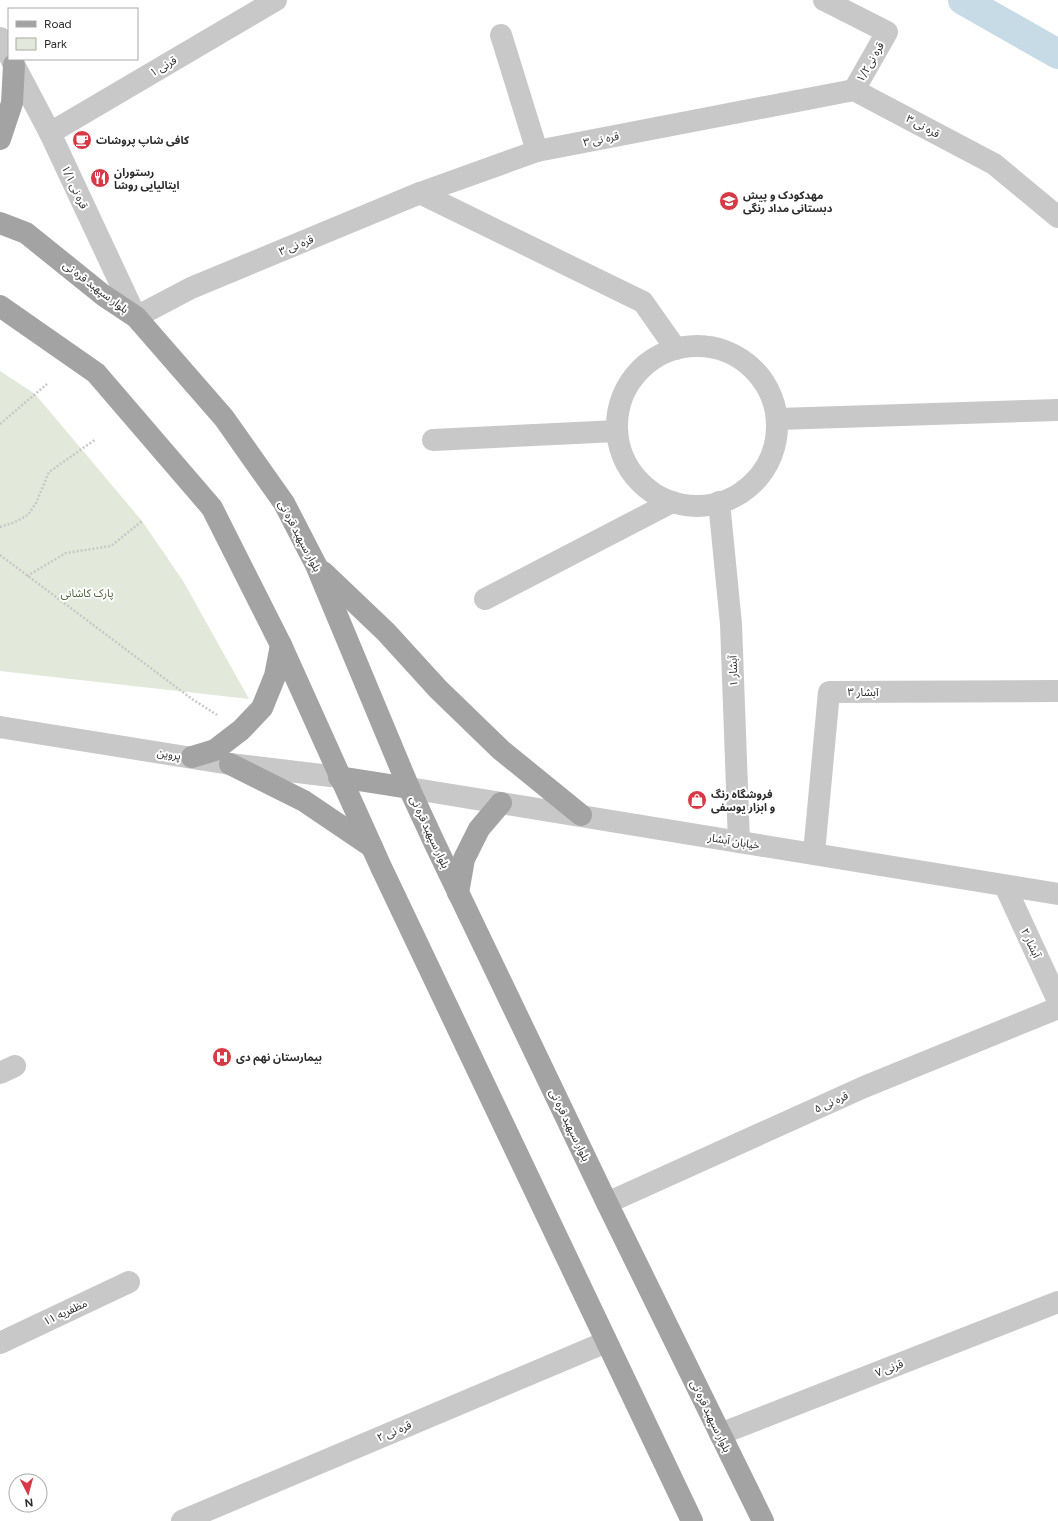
<svg xmlns="http://www.w3.org/2000/svg" width="1058" height="1521" font-family="Figtree,'Noto Sans Arabic',sans-serif">
<style>
.green{fill:#e2e8da}
.lines{fill:none;stroke-linecap:round;stroke-linejoin:round}
.canal{stroke:#c7dbe7;stroke-width:30}
.path{stroke:#c8c8c8;stroke-width:2.5;stroke-dasharray:2 2;stroke-linecap:butt}
.minor{stroke:#c8c8c8;stroke-width:22}
.major{stroke:#a3a3a3;stroke-width:22}
.labels{text-anchor:middle;stroke-width:4;stroke-linejoin:round;paint-order:stroke}
.street-label{font-size:11px;fill:#2b2b2b;stroke:#fff}
.poi-label{font-size:11px;font-weight:bold;fill:#2b2b2b;stroke:#fff;text-anchor:start}
.park-label{font-size:11px;fill:#4f633d;stroke:#fff}
</style>
<rect width="100%" height="100%" fill="#fff"/>
<path class="green" d="M 0,371 L 35,394 L 142,521 L 183,581 L 249,699 L 0,671 Z"/>
<g class="lines">
<path class="canal" d="M 963,0 L 1058,54"/>
<g class="path">
<path d="M 0,424 L 47,384"/>
<path d="M 0,527 L 15,522 L 28,515 L 36,503 L 49,472 L 96,439"/>
<path d="M 0,555 L 192,699 L 217,715"/>
<path d="M 27,576 L 66,553 L 111,546 L 142,521"/>
</g>
<g class="minor">
<path d="M 824,0 L 887,32 L 854,90"/>
<path d="M 501,35 L 537,151"/>
<path d="M 0,38 L 9,55"/>
<path d="M 11,59 L 50,133 L 136,317 L 191,288 L 420,193 L 537,151 L 854,90 L 994,164 L 1058,217"/>
<path d="M 50,133 L 276,0"/>
<path d="M 420,193 L 643,302 L 676,349"/>
<circle cx="697" cy="426" r="80"/>
<path d="M 778,419 L 1058,410"/>
<path d="M 433,440 L 617,431"/>
<path d="M 719,502 L 731,624 L 739,842"/>
<path d="M 485,599 L 672,502"/>
<path d="M 0,727 L 230,764 L 339,777"/>
<path d="M 409,788 L 1058,894"/>
<path d="M 814,853 L 829,692 L 1058,691"/>
<path d="M 1005,886 L 1058,1001"/>
<path d="M 0,1073 L 15,1066"/>
<path d="M 607,1203 L 864,1087 L 1058,1008"/>
<path d="M 0,1343 L 129,1282"/>
<path d="M 720,1434 L 1058,1302"/>
<path d="M 182,1521 L 606,1342"/>
</g>
<g class="major">
<path d="M 0,139 L 12,103 L 14,65"/>
<path d="M 0,223 L 26,233 L 103,295 L 136,317 L 224,418 L 284,503 L 316,565 L 409,788 L 434,842 L 607,1203 L 763,1521"/>
<path d="M 0,306 L 96,373 L 212,508 L 281,645 L 381,867 L 692,1521"/>
<path d="M 323,572 L 386,632 L 438,689 L 501,750 L 581,815"/>
<path d="M 192,757 L 215,750 L 241,730 L 262,708 L 275,676 L 281,645"/>
<path d="M 230,764 L 304,801 L 372,847"/>
<path d="M 339,777 L 409,788"/>
<path d="M 458,893 L 464,859 L 479,829 L 501,803"/>
</g>
</g>
<defs>
<g id="cafe-disc" transform="scale(1)"><circle r="9.5" fill="#d73946" stroke="#fff"/><path d="M-5.5-4.5H6V0H3Q3 3.5 0 3.5H-2.5Q-5.5 3.5-5.5 0ZM3-3.2v2h1.7v-2ZM-6 4.5H4V6H-6Z" fill="#fff"/></g>
<g id="restaurant-disc" transform="scale(1)"><circle r="9.5" fill="#d73946" stroke="#fff"/><path d="M-5-6h1v4h1v-4h1v4h1v-4h1v5L-1.5 .5V6h-2V.5L-5-1ZM5-6V6H3V1.5H1.5Q1.5-4 5-6Z" fill="#fff"/></g>
<g id="school-disc" transform="scale(1)"><circle r="9.5" fill="#d73946" stroke="#fff"/><path d="M0-5L7-2L0 1L-7-2ZM-4 1L0 2.5L4 1V4Q0 6-4 4Z" fill="#fff"/></g>
<g id="shop-disc" transform="scale(1)"><circle r="9.5" fill="#d73946" stroke="#fff"/><path d="M-5-2.5h2.3a2.7 3.5 0 0 1 5.4 0H5L5.5 6h-11ZM-1.5-2.5h3a1.5 2.3 0 0 0-3 0Z" fill="#fff"/></g>
<g id="hospital-disc" transform="scale(1)"><circle r="9.5" fill="#d73946" stroke="#fff"/><path d="M-5-5h3v3.5h4V-5h3V5h-3V1.5h-4V5h-3Z" fill="#fff"/></g>
</defs>
<g fill-rule="evenodd">
<use href="#cafe-disc" x="82" y="140"/>
<use href="#restaurant-disc" x="100" y="178"/>
<use href="#school-disc" x="729" y="201"/>
<use href="#shop-disc" x="697" y="800"/>
<use href="#hospital-disc" x="222" y="1057"/>
</g>
<g class="labels">
<g class="street-label">
<text transform="translate(870 62) rotate(-60)" y="4">قره نی۱/۲</text>
<text transform="translate(163 66) rotate(-30)" y="4">قرنی ۱</text>
<text transform="translate(923 126) rotate(28)" y="4">قره نی ۳</text>
<text transform="translate(601 139) rotate(-11)" y="4">قره نی ۳</text>
<text transform="translate(75 187) rotate(65)" y="4">قره نی ۱/۱</text>
<text transform="translate(296 245) rotate(-22)" y="4">قره نی ۳</text>
<text transform="translate(96 287) rotate(37)" y="4">بلوار سپهبد قره نی</text>
<text transform="translate(300 536) rotate(62)" y="4">بلوار سپهبد قره نی</text>
<text transform="translate(733 671) rotate(-92)" y="4">آبشار ۱</text>
<text x="863" y="696">آبشار ۳</text>
<text transform="translate(169 754) rotate(9)" y="4">پروین</text>
<text transform="translate(430 832) rotate(65)" y="4">بلوار سپهبد قره نی</text>
<text transform="translate(734 841) rotate(9)" y="4">خیابان آبشار</text>
<text transform="translate(1031 943) rotate(65)" y="4">آبشار ۲</text>
<text transform="translate(831 1102) rotate(-24)" y="4">قره نی ۵</text>
<text transform="translate(570 1125) rotate(64)" y="4">بلوار سپهبد قره نی</text>
<text transform="translate(65 1312) rotate(-25)" y="4">مظفریه ۱۱</text>
<text transform="translate(889 1368) rotate(-21)" y="4">قرنی ۷</text>
<text transform="translate(711 1416) rotate(64)" y="4">بلوار سپهبد قره نی</text>
<text transform="translate(394 1431) rotate(-23)" y="4">قره نی ۲</text>
</g>
<g class="poi-label">
<text x="96" y="144">کافی شاپ پروشات</text>
<text x="114" y="176">رستوران<tspan x="114" dy="13">ایتالیایی روشا</tspan></text>
<text x="743" y="199">مهدکودک و پیش<tspan x="743" dy="13">دبستانی مداد رنگی</tspan></text>
<text x="711" y="798">فروشگاه رنگ<tspan x="711" dy="13">و ابزار یوسفی</tspan></text>
<text x="236" y="1061">بیمارستان نهم دی</text>
</g>
<g class="park-label">
<text x="87" y="597">پارک کاشانی</text>
</g>
</g>
<rect x="8" y="8" width="130" height="52" fill="#ffffff" stroke="#aaaaaa"/>
<rect x="16" y="21" width="20" height="6" fill="#a3a3a3" stroke="#aaaaaa"/>
<text x="44" y="28" font-size="12" fill="#2b2b2b">Road</text>
<rect x="16" y="38" width="20" height="12" fill="#e2e8da" stroke="#aaaaaa"/>
<text x="44" y="48" font-size="12" fill="#2b2b2b">Park</text>
<g transform="translate(28 1493) rotate(174)"><circle r="19" fill="#ffffff" stroke="#aaaaaa"/>
<path d="M0-3L7 15L0 10L-7 15Z" fill="#d73946"/>
<text y="-6" font-size="11" font-weight="bold" text-anchor="middle" fill="#2b2b2b">N</text>
</g>
</svg>
